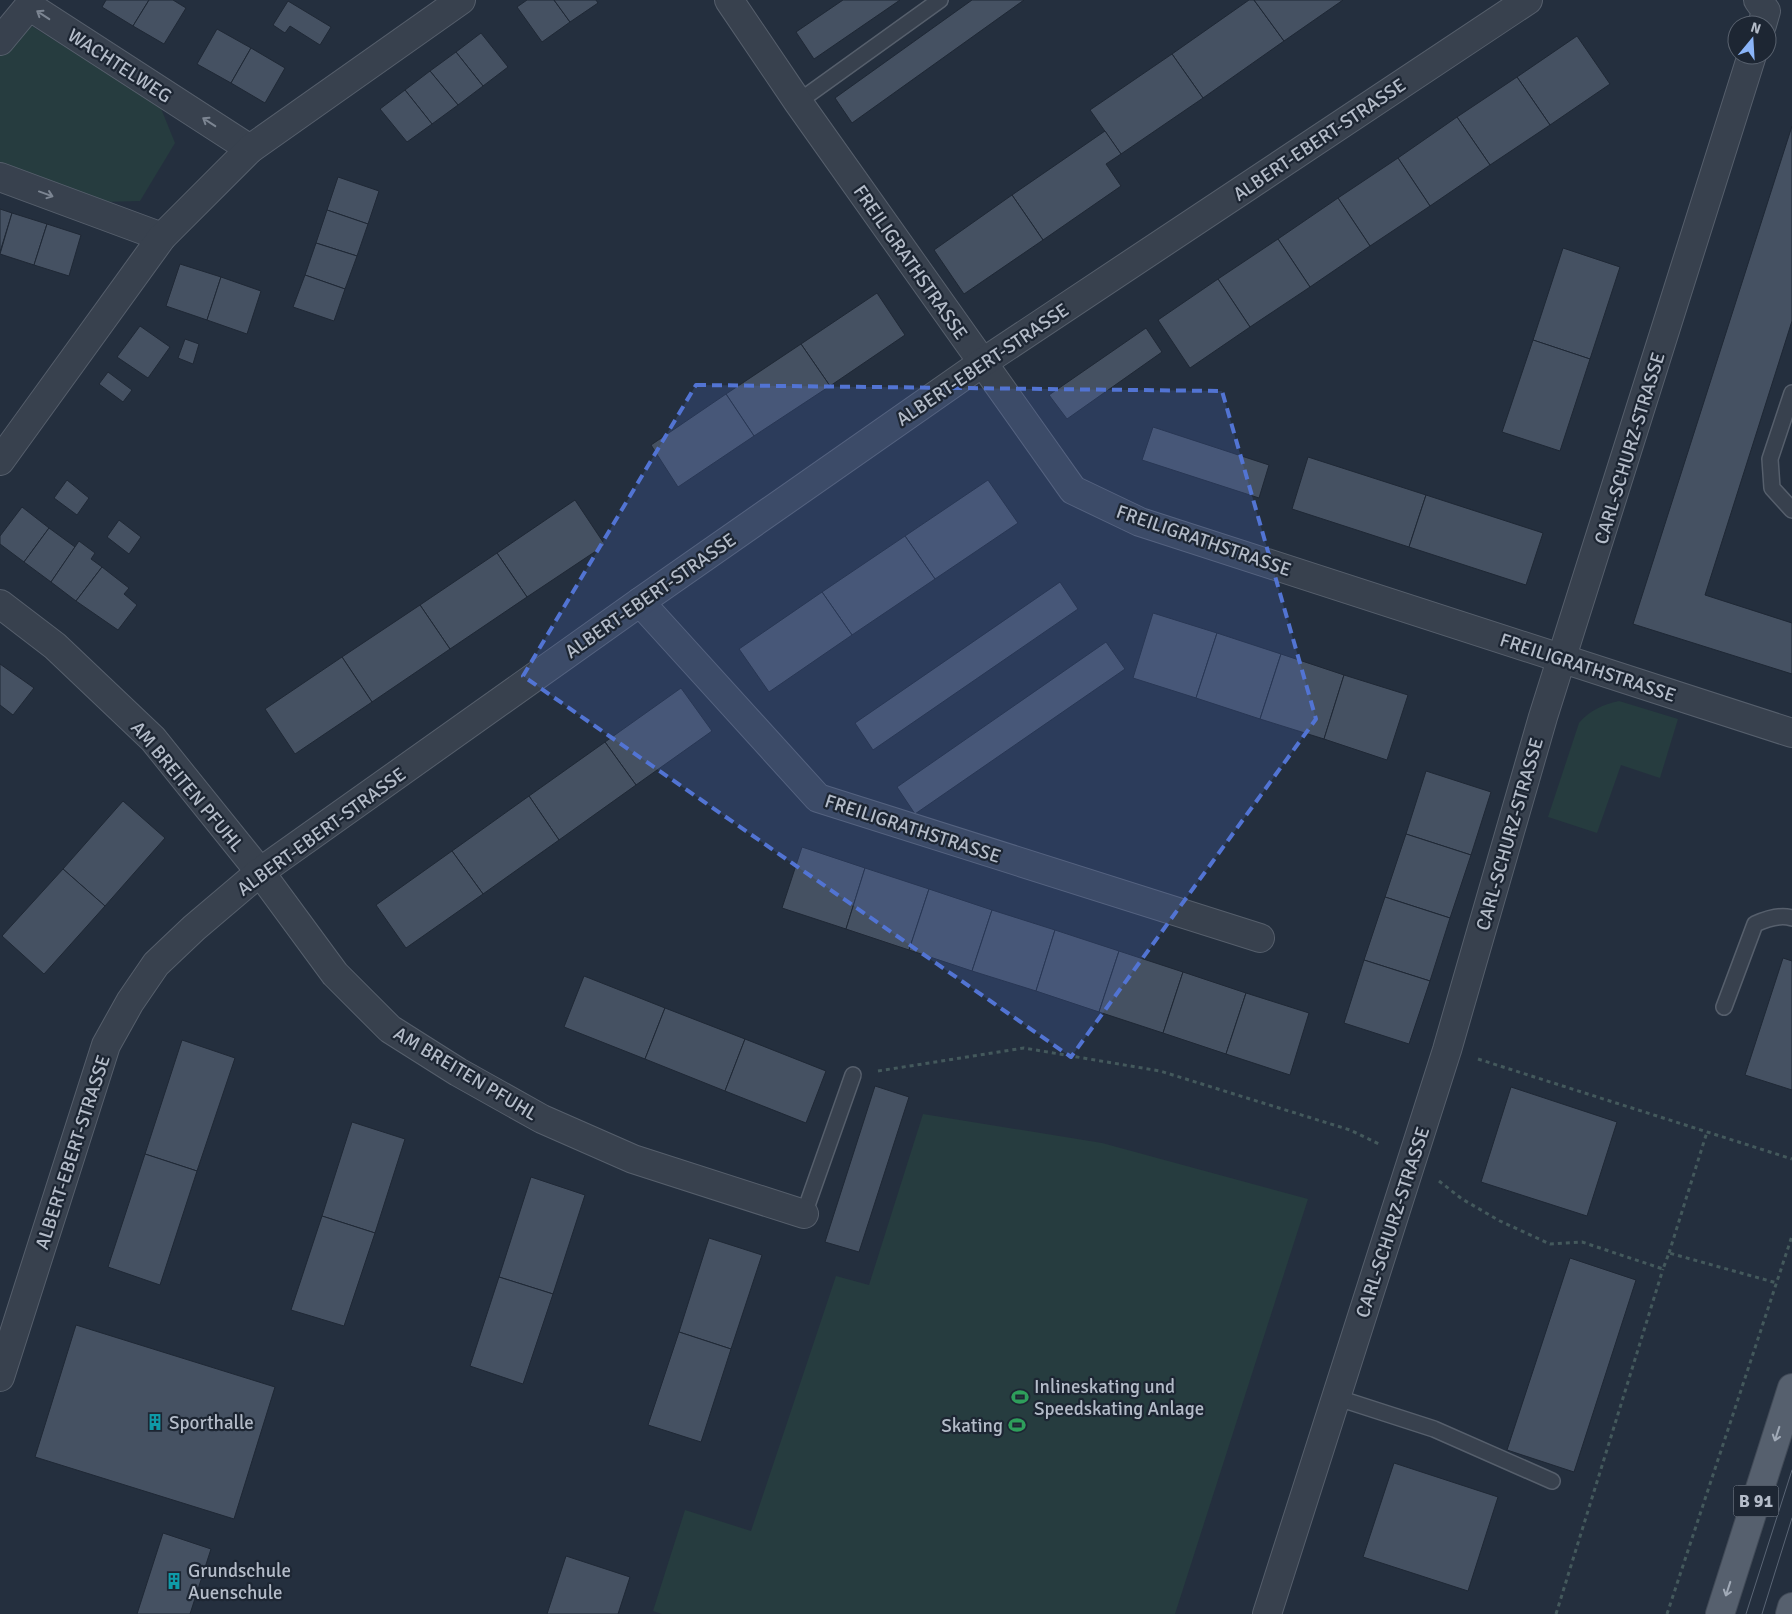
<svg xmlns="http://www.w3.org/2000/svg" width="1792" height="1614" font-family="Signika,sans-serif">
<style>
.green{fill:#263c3f}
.building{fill:#455162;stroke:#1f2835}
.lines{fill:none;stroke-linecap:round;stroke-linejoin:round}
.lane-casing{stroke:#565f6c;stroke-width:18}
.street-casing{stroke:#565f6c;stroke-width:30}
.primary-casing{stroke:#414a57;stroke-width:30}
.path{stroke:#44595c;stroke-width:3;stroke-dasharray:4 4;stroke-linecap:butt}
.lane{stroke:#38414e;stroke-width:15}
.street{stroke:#38414e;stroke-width:28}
.primary{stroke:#56606e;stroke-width:28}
.tram{stroke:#5a6575;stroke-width:1}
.oneway{stroke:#7c8592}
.oneway2{stroke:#a1aab7}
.marked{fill:#5274d3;fill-opacity:0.2;stroke:#5274d3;stroke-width:4;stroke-dasharray:10 6;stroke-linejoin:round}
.labels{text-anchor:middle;stroke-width:4.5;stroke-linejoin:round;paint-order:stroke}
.shield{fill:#1d2633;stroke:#878f9c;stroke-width:1}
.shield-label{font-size:18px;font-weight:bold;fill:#b4bcc9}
.street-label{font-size:19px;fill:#b4bcc9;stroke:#1d2633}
.poi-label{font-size:19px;fill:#b4bcc9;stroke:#1d2633;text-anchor:start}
</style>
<rect width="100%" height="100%" fill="#242f3e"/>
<g class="green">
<path d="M 22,20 L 160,106 L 175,143 L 140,201 L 102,202 L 0,163 L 0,52 Z"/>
<path d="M 1619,701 L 1678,719 L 1660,778 L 1621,765 L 1597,833 L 1548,817 L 1579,723 C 1590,710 1602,705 1619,701 Z"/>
<path d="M 923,1114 L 1102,1143 L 1308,1199 L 1175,1614 L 662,1614 L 653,1611 L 685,1510 L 751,1531 L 836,1276 L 869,1285 Z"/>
</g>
<g class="building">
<path d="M 106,0 L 149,0 L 133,26 L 102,7 Z"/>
<path d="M 149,0 L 173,0 L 186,8 L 164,44 L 133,26 Z"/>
<path d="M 527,0 L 554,0 L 570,22 L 542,42 L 517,7 Z"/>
<path d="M 554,0 L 596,0 L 598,3 L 570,22 Z"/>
<path d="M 843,0 L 900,0 L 814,59 L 796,32 Z"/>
<path d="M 972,0 L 1024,0 L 852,123 L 835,98 Z"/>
<path d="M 1249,0 L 1254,0 L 1284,41 L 1203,98 L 1172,54 Z"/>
<path d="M 1254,0 L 1343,0 L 1284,41 Z"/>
<path d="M 288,1 L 331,27 L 320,45 L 290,26 L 285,33 L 273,25 Z"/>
<path d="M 217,29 L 251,48 L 231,83 L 197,64 Z"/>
<path d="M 481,33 L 508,67 L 483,86 L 456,52 Z"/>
<path d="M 1577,36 L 1610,84 L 1550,125 L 1517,77 Z"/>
<path d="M 251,48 L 285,68 L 265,103 L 231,83 Z"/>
<path d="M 456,52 L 483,86 L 458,105 L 430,71 Z"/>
<path d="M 1172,54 L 1203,98 L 1121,154 L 1090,110 Z"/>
<path d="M 430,71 L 458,105 L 432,124 L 405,90 Z"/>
<path d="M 1517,77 L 1550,125 L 1490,165 L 1457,117 Z"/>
<path d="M 405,90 L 432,124 L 407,142 L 380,109 Z"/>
<path d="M 1457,117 L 1490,165 L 1430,206 L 1398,158 Z"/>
<path d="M 1792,126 L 1792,321 L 1705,595 L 1792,623 L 1792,674 L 1633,624 Z"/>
<path d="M 1105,131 L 1121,154 L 1106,164 L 1121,186 L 1043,240 L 1012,195 Z"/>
<path d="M 1398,158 L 1430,206 L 1370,246 L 1338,198 Z"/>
<path d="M 338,177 L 379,191 L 368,224 L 327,210 Z"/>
<path d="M 1012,195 L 1043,240 L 964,294 L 934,250 Z"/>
<path d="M 1338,198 L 1370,246 L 1310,287 L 1278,239 Z"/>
<path d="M 0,209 L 12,213 L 0,252 Z"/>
<path d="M 327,210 L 368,224 L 357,256 L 316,243 Z"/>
<path d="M 12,213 L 47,224 L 34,265 L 0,254 Z"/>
<path d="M 47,224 L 81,235 L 69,276 L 34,265 Z"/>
<path d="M 1278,239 L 1310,287 L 1250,327 L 1218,279 Z"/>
<path d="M 316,243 L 357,256 L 345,289 L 305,275 Z"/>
<path d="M 1563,248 L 1620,267 L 1590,359 L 1533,340 Z"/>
<path d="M 180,264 L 221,277 L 207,320 L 166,306 Z"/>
<path d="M 305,275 L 345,289 L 334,321 L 293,307 Z"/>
<path d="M 221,277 L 261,291 L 247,334 L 207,320 Z"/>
<path d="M 1218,279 L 1250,327 L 1190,368 L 1158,320 Z"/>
<path d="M 877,293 L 905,335 L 830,386 L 801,344 Z"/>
<path d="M 140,326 L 170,347 L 148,378 L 117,357 Z"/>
<path d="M 1146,328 L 1162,352 L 1067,419 L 1049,395 Z"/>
<path d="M 185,339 L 199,344 L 193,364 L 178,358 Z"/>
<path d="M 1533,340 L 1590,359 L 1560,451 L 1502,432 Z"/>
<path d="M 801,344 L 830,386 L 754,436 L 726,394 Z"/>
<path d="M 108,372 L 132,390 L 123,402 L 99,384 Z"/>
<path d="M 726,394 L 754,436 L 678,487 L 651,445 Z"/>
<path d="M 1153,427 L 1269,465 L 1259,498 L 1142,460 Z"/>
<path d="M 1308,457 L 1426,495 L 1409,547 L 1292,509 Z"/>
<path d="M 67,480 L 89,498 L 77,515 L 54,498 Z"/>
<path d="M 988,480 L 1018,523 L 935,579 L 905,536 Z"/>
<path d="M 1426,495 L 1543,533 L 1526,585 L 1409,547 Z"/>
<path d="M 575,500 L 605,545 L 527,597 L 497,553 Z"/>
<path d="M 22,507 L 49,528 L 24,562 L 0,544 L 0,536 Z"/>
<path d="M 119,520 L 141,537 L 129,554 L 107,537 Z"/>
<path d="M 49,528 L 75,547 L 51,582 L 24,562 Z"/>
<path d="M 905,536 L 935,579 L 852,635 L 822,592 Z"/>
<path d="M 79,541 L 95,553 L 91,559 L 102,567 L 76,601 L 51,582 Z"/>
<path d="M 497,553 L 527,597 L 450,649 L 420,605 Z"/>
<path d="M 102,567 L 129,588 L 124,594 L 137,605 L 118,630 L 76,601 Z"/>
<path d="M 1060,582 L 1078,609 L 873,750 L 855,723 Z"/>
<path d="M 822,592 L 852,635 L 769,692 L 739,649 Z"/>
<path d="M 420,605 L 450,649 L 372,702 L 342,657 Z"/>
<path d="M 1153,613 L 1217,633 L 1196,698 L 1133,678 Z"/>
<path d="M 1217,633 L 1281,654 L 1260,719 L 1196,698 Z"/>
<path d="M 1106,642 L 1125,669 L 915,814 L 897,787 Z"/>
<path d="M 1281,654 L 1344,675 L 1324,739 L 1260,719 Z"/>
<path d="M 342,657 L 372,702 L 295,754 L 265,709 Z"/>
<path d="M 0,664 L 34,688 L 13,715 L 0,705 Z"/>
<path d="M 1344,675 L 1408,695 L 1387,760 L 1324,739 Z"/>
<path d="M 681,688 L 712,731 L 636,785 L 605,742 Z"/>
<path d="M 605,742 L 636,785 L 559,840 L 529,796 Z"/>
<path d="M 1426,771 L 1491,792 L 1471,855 L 1406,834 Z"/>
<path d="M 529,796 L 559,840 L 483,894 L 452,851 Z"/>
<path d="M 123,801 L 165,838 L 105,906 L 63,869 Z"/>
<path d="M 1406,834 L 1471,855 L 1450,918 L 1385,897 Z"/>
<path d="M 802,847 L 865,868 L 846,929 L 782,908 Z"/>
<path d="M 452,851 L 483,894 L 406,948 L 376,905 Z"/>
<path d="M 865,868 L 929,889 L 909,950 L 846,929 Z"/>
<path d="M 63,869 L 105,906 L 44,974 L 2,936 Z"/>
<path d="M 929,889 L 992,910 L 972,971 L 909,950 Z"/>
<path d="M 1385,897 L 1450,918 L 1430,981 L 1364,960 Z"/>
<path d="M 992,910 L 1055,930 L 1036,991 L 972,971 Z"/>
<path d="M 1055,930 L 1119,951 L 1099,1012 L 1036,991 Z"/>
<path d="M 1119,951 L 1183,972 L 1163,1033 L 1099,1012 Z"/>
<path d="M 1783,958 L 1792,961 L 1792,1090 L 1745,1075 Z"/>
<path d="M 1364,960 L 1430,981 L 1409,1044 L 1344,1023 Z"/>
<path d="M 1183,972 L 1246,993 L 1226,1054 L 1163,1033 Z"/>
<path d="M 584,976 L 665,1008 L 645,1059 L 564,1027 Z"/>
<path d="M 1246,993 L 1309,1013 L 1290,1075 L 1226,1054 Z"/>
<path d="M 665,1008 L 745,1039 L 725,1091 L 645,1059 Z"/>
<path d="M 745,1039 L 826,1071 L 806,1123 L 725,1091 Z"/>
<path d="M 182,1040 L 235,1058 L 197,1171 L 145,1154 Z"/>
<path d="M 875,1086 L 909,1097 L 859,1252 L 825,1242 Z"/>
<path d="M 1511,1087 L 1617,1122 L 1587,1216 L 1481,1182 Z"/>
<path d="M 352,1122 L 405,1139 L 375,1233 L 322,1216 Z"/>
<path d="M 145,1154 L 197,1171 L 160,1285 L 108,1267 Z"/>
<path d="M 531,1177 L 585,1195 L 553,1294 L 499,1277 Z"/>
<path d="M 322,1216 L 375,1233 L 344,1326 L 291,1310 Z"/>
<path d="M 709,1238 L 762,1255 L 731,1349 L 679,1332 Z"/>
<path d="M 1570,1258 L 1636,1280 L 1574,1472 L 1507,1450 Z"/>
<path d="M 499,1277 L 553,1294 L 523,1384 L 470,1366 Z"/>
<path d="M 76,1325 L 275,1387 L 234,1519 L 35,1457 Z"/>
<path d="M 679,1332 L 731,1349 L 701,1442 L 648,1425 Z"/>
<path d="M 1394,1463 L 1498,1497 L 1468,1591 L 1363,1557 Z"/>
<path d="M 163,1533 L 211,1549 L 190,1614 L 137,1614 Z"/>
<path d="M 566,1556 L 630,1577 L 618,1614 L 547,1614 Z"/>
</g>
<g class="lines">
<g class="lane-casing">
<g id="lane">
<path d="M 798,102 L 940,0"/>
<path d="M 1792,393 L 1770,459 L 1772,488 L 1792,510"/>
<path d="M 1724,1007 L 1755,924 C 1766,919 1780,914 1792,918"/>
<path d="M 804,1214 L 853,1075"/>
<path d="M 1335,1397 L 1434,1429 L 1552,1481"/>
</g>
</g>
<g class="street-casing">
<g id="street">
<path d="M 729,0 L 798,102 L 1073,490 L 1140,522 L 1792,733"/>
<path d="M 1758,0 L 1766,11 L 1762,25"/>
<path d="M 0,41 L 29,6 L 250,149"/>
<path d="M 0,177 L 162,237"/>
<path d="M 0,461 L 162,237 L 250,149 L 461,0"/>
<path d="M 640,602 L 818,798 L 1260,938"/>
<path d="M 0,604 L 55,646 L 153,739 L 260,872 L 335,974 L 390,1029 L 458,1072 L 542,1119 L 633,1159 L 804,1214"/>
<path d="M 0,1377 L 106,1045 L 130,1002 L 156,964 L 194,928 L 260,872 L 640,602 L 982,363 L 1528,0"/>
<path d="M 1267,1614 L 1447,1050 L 1543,717 L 1752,55"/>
</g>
</g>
<g class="primary-casing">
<g id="primary">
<path d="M 1720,1614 L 1792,1388"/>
<path d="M 1790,1614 L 1792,1607"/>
</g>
</g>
<g class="path">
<path d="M 1478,1059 L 1792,1159"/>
<path d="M 878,1071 L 1024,1048 L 1160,1071 L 1350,1130 L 1381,1145"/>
<path d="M 1439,1181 L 1462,1199 L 1500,1221 L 1550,1244 L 1582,1242 L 1663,1269 L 1669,1253 L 1777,1283"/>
<path d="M 1669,1253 L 1707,1132"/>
<path d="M 1556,1614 L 1663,1269"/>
<path d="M 1667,1614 L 1792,1236"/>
</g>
<use href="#lane" class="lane"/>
<use href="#street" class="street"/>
<use href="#primary" class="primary"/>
<g class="tram">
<path d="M 1746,1614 L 1792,1470"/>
<path d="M 1762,1614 L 1792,1518"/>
</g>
</g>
<defs><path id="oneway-shaft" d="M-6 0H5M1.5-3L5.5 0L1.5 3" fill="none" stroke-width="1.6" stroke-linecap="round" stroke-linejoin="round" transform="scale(1.25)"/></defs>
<g class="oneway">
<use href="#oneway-shaft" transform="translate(43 15) rotate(-147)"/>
<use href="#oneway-shaft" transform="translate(209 122) rotate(-147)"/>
<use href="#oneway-shaft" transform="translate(46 194) rotate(20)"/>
</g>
<g class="oneway2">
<use href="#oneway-shaft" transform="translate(1777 1434) rotate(108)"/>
<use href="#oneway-shaft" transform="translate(1728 1589) rotate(108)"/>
</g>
<path class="marked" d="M 696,385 L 1222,391 L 1316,719 L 1071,1057 L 523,676 Z"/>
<defs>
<g id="stadium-bare" transform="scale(1.35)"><path d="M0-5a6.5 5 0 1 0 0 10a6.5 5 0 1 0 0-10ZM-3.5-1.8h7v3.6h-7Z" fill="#2e9e5b" stroke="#1d2633" stroke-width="2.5" paint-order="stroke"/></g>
<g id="building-bare" transform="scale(1.35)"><path d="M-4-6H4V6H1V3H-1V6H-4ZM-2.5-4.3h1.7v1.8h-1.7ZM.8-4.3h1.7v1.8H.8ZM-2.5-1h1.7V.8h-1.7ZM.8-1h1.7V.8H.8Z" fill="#0f9aa8" stroke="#1d2633" stroke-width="2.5" paint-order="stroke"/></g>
</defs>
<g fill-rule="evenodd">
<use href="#stadium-bare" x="1020" y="1397"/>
<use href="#building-bare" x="155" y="1422"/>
<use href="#stadium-bare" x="1017" y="1425"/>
<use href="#building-bare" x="174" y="1581"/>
</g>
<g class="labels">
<rect class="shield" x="1733.5" y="1485.5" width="45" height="31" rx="4"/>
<g class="shield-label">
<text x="1756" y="1507">B 91</text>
</g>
<g class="street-label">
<text transform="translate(120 65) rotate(33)" y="7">WACHTELWEG</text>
<text transform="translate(1319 139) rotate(-34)" y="7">ALBERT-EBERT-STRASSE</text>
<text transform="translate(911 262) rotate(55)" y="7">FREILIGRATHSTRASSE</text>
<text transform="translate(982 364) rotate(-34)" y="7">ALBERT-EBERT-STRASSE</text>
<text transform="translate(1629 448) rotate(-73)" y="7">CARL-SCHURZ-STRASSE</text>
<text transform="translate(1204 540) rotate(19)" y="7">FREILIGRATHSTRASSE</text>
<text transform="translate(650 595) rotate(-35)" y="7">ALBERT-EBERT-STRASSE</text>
<text transform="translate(1588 667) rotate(18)" y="7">FREILIGRATHSTRASSE</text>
<text transform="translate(188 786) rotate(50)" y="7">AM BREITEN PFUHL</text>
<text transform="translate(913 828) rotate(18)" y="7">FREILIGRATHSTRASSE</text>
<text transform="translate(321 831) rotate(-36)" y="7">ALBERT-EBERT-STRASSE</text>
<text transform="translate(1509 834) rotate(-74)" y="7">CARL-SCHURZ-STRASSE</text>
<text transform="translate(466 1073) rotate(31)" y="7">AM BREITEN PFUHL</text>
<text transform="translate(72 1152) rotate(-72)" y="7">ALBERT-EBERT-STRASSE</text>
<text transform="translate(1392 1222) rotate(-72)" y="7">CARL-SCHURZ-STRASSE</text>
</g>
<g class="poi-label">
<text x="1034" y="1393">Inlineskating und<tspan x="1034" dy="22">Speedskating Anlage</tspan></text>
<text x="169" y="1429">Sporthalle</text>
<text x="1003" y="1432" text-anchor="end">Skating</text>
<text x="188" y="1577">Grundschule<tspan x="188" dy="22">Auenschule</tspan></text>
</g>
</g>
<g transform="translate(1752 40) rotate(18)"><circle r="24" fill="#1d2633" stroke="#59626f"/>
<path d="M0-4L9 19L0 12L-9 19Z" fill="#8ab4f8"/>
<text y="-8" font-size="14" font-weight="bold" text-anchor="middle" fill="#b4bcc9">N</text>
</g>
</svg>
